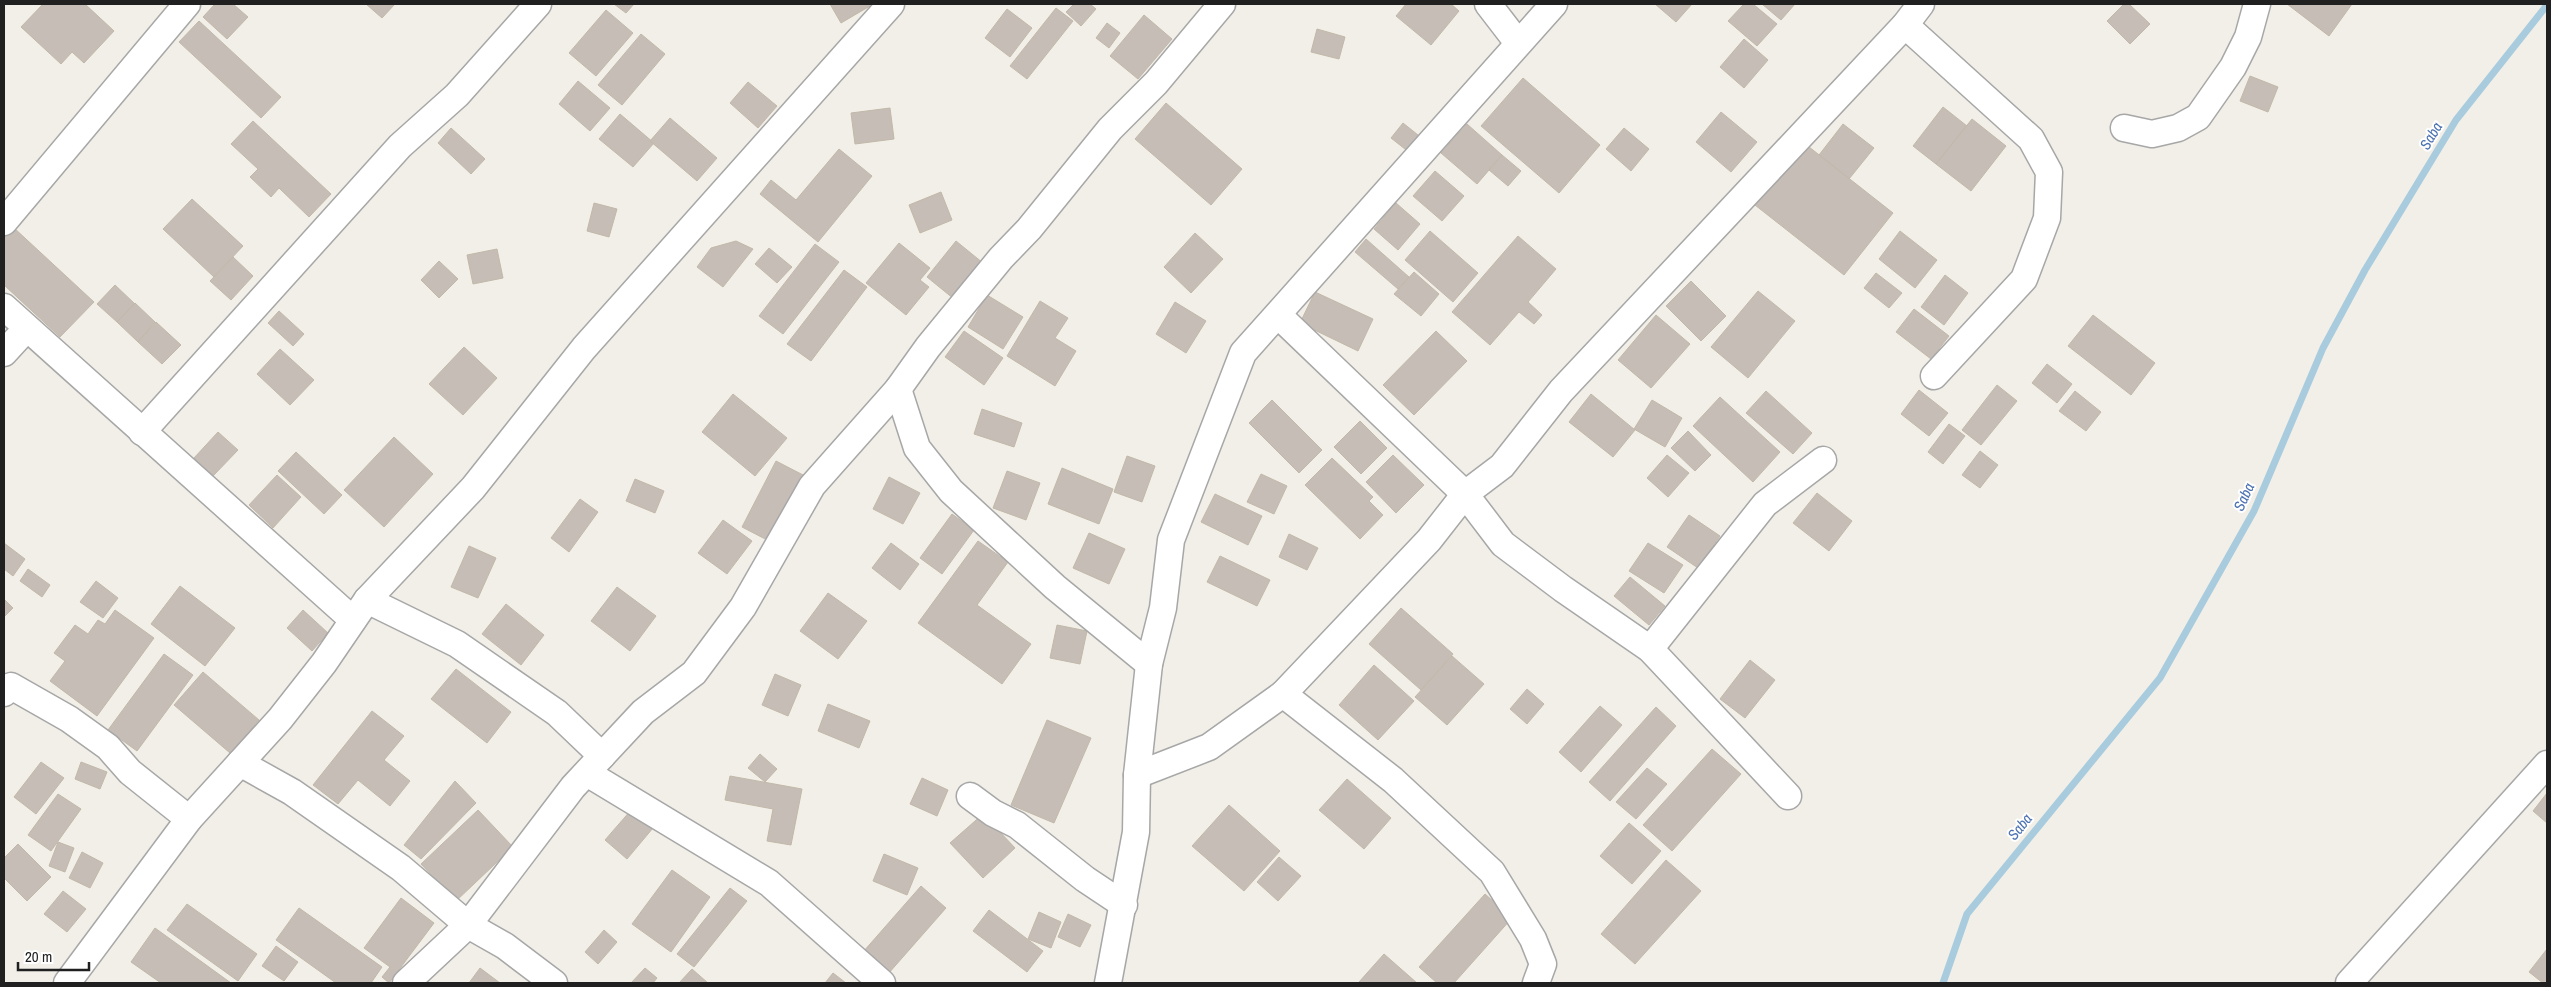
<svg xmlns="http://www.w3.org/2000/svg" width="2551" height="987" font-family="'Archivo Narrow',sans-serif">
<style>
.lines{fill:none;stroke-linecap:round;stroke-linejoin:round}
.stream{stroke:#a8cbde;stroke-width:7}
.building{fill:#c6beb6;stroke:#c2b8a9}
.minor-casing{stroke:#a7a7a7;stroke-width:29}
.minor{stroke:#fff;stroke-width:26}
.labels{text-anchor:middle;stroke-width:4;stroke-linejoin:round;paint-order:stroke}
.water-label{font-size:15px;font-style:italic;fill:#4c72b0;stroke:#fff}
</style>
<rect width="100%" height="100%" fill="#f1efe7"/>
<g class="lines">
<path class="stream" d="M 1943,983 L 1967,914 L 2160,678 L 2254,511 L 2323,348 L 2365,270 L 2456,120 L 2547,5"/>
</g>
<g class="building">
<path d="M 43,4 L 85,4 L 114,31 L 84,63 L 72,52 L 61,64 L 21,27 Z"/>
<path d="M 215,4 L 233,4 L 248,17 L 227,39 L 203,17 Z"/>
<path d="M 366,4 L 395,4 L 382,18 Z"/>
<path d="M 614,4 L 634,4 L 626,13 Z"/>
<path d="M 830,4 L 869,4 L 870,6 L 841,23 Z"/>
<path d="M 1074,4 L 1090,4 L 1096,9 L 1081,26 L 1066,12 Z"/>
<path d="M 1406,4 L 1451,4 L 1459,11 L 1431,45 L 1396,16 Z"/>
<path d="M 1655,4 L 1692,4 L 1676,22 Z"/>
<path d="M 1744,4 L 1753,4 L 1777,24 L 1757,46 L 1728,21 Z"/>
<path d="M 1762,4 L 1795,4 L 1781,20 Z"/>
<path d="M 2124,4 L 2129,4 L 2150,24 L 2130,44 L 2107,21 Z"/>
<path d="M 2287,4 L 2352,4 L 2329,36 Z"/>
<path d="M 1056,8 L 1073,21 L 1027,79 L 1010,66 Z"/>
<path d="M 1007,9 L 1032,28 L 1010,57 L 985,38 Z"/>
<path d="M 606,10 L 633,33 L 596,76 L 569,53 Z"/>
<path d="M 1144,15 L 1172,39 L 1138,79 L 1110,56 Z"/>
<path d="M 199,21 L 281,97 L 261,118 L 179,42 Z"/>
<path d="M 1107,23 L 1120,33 L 1109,48 L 1096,38 Z"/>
<path d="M 1317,29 L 1345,37 L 1339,59 L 1311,52 Z"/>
<path d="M 641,34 L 665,54 L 622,105 L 598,85 Z"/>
<path d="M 1744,39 L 1768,60 L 1744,88 L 1720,67 Z"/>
<path d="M 2250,76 L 2278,87 L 2268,112 L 2240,101 Z"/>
<path d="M 1523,78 L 1600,145 L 1559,193 L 1481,126 Z"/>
<path d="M 578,81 L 610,108 L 590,131 L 559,104 Z"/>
<path d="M 748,82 L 777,106 L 758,128 L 730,103 Z"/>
<path d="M 1166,103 L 1242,169 L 1211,205 L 1135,139 Z"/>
<path d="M 1943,107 L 1967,126 L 1936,164 L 1913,146 Z"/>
<path d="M 890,108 L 894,139 L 855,144 L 851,113 Z"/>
<path d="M 1721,112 L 1757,142 L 1731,172 L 1696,142 Z"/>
<path d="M 620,114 L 654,143 L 633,167 L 599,139 Z"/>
<path d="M 670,118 L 717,158 L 697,181 L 650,141 Z"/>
<path d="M 1972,119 L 2006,146 L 1971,191 L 1936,164 Z"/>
<path d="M 253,121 L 331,194 L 309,217 L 279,188 L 271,197 L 250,177 L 258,169 L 231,144 Z"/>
<path d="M 1403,123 L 1423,139 L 1410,153 L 1391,138 Z"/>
<path d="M 1467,124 L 1502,155 L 1477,184 L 1441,153 Z"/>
<path d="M 1843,124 L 1874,148 L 1849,179 L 1819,155 Z"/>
<path d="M 451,128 L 485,159 L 471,174 L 438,143 Z"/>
<path d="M 1624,128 L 1649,149 L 1631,171 L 1606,149 Z"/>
<path d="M 1804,143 L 1893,213 L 1844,275 L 1755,205 Z"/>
<path d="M 839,149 L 872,176 L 818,242 L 760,194 L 771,180 L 796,200 Z"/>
<path d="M 1502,155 L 1521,171 L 1508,186 L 1489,170 Z"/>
<path d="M 1435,171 L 1464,196 L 1442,221 L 1413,196 Z"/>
<path d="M 941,192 L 952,220 L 920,233 L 909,205 Z"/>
<path d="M 192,199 L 243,246 L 214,277 L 163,229 Z"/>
<path d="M 594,203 L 617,209 L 609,237 L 587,231 Z"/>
<path d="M 1396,203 L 1420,224 L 1398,250 L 1374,229 Z"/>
<path d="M 13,227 L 94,302 L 60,337 L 4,285 L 4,237 Z"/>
<path d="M 1430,231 L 1478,273 L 1453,302 L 1405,260 Z"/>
<path d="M 1900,231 L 1937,260 L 1915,288 L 1879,259 Z"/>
<path d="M 1195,233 L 1223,259 L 1191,293 L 1164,267 Z"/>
<path d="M 1518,236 L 1556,269 L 1528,302 L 1542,315 L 1534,324 L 1519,312 L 1490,345 L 1452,312 Z"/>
<path d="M 1366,239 L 1409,277 L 1398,289 L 1355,252 Z"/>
<path d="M 736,241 L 753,249 L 723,287 L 697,267 L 711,248 Z"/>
<path d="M 956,241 L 983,263 L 954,299 L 927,277 Z"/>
<path d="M 899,243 L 930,268 L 920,280 L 929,287 L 906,315 L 866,283 Z"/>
<path d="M 815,244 L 839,262 L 783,334 L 759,316 Z"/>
<path d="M 769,248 L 792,267 L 777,283 L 755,264 Z"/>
<path d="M 497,249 L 503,278 L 473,284 L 467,255 Z"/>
<path d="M 233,257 L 253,276 L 231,300 L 210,281 Z"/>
<path d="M 439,261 L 458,279 L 439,298 L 421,280 Z"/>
<path d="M 844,270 L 867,287 L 811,361 L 787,344 Z"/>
<path d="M 1414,272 L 1439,294 L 1421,316 L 1394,294 Z"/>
<path d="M 1876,273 L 1902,293 L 1889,308 L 1864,288 Z"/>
<path d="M 1945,275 L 1968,293 L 1944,325 L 1921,307 Z"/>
<path d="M 1691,281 L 1726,316 L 1701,341 L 1666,306 Z"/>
<path d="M 115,285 L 135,304 L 117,322 L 97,304 Z"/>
<path d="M 1758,291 L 1795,321 L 1748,378 L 1711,347 Z"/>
<path d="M 1315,292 L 1373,319 L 1358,351 L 1300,323 Z"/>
<path d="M 987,295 L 1023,317 L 1003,349 L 968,327 Z"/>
<path d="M 1040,301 L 1068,318 L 1055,338 L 1076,351 L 1055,386 L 1007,356 Z"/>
<path d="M 1175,302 L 1206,321 L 1186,353 L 1156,334 Z"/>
<path d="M 135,303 L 155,322 L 138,342 L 117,322 Z"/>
<path d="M 1914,309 L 1949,336 L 1931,359 L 1896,332 Z"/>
<path d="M 279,311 L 304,334 L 293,346 L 268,323 Z"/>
<path d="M 1656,315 L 1690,344 L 1651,388 L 1618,360 Z"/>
<path d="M 2093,315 L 2155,363 L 2131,395 L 2068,346 Z"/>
<path d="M 156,322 L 181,345 L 162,364 L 138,342 Z"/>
<path d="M 964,331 L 1003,358 L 984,385 L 945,357 Z"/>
<path d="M 1436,331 L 1467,361 L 1414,415 L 1383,385 Z"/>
<path d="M 464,347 L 497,378 L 463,415 L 429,384 Z"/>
<path d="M 280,349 L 314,380 L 290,405 L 257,374 Z"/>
<path d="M 2047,364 L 2072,384 L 2057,403 L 2032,383 Z"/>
<path d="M 1997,385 L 2017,401 L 1981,445 L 1962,430 Z"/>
<path d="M 1919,390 L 1948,413 L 1929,436 L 1901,414 Z"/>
<path d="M 1766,391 L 1812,433 L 1793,454 L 1746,413 Z"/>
<path d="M 2075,391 L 2101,412 L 2086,431 L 2059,411 Z"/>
<path d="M 733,394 L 787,438 L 755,476 L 702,432 Z"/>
<path d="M 1591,394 L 1635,430 L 1613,457 L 1569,422 Z"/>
<path d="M 1720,397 L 1780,452 L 1753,482 L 1693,426 Z"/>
<path d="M 1272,400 L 1322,450 L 1299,473 L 1249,423 Z"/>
<path d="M 1652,400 L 1682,418 L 1665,447 L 1634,429 Z"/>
<path d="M 982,409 L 1022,423 L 1014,447 L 974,434 Z"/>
<path d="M 1360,421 L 1387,448 L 1361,474 L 1334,447 Z"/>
<path d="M 1949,424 L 1965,436 L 1943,464 L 1928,452 Z"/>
<path d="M 1688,431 L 1711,455 L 1695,471 L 1671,448 Z"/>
<path d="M 218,432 L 238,450 L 213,476 L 194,458 Z"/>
<path d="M 394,437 L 433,474 L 384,527 L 344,490 Z"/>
<path d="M 1980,451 L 1998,465 L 1980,488 L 1962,475 Z"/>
<path d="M 296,452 L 342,495 L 324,514 L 278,471 Z"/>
<path d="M 1393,455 L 1424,485 L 1396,513 L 1366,482 Z"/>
<path d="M 1667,455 L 1689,473 L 1668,497 L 1647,478 Z"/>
<path d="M 1127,456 L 1155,466 L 1142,502 L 1114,492 Z"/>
<path d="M 1332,458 L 1373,497 L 1369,501 L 1383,515 L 1360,539 L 1305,485 Z"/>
<path d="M 776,461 L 805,476 L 771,542 L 742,527 Z"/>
<path d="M 1062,468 L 1113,489 L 1099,524 L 1048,504 Z"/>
<path d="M 1007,471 L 1040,483 L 1026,520 L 993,508 Z"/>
<path d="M 1261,474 L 1287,486 L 1274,514 L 1247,502 Z"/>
<path d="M 277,475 L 301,497 L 273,528 L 249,505 Z"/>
<path d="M 889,477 L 920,493 L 903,524 L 873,509 Z"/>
<path d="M 635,479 L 664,491 L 655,513 L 626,501 Z"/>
<path d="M 1817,493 L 1852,521 L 1829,551 L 1793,523 Z"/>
<path d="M 1215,494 L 1262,516 L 1248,545 L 1201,522 Z"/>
<path d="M 580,499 L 598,512 L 569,552 L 551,538 Z"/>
<path d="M 952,514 L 974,530 L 942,574 L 920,558 Z"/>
<path d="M 1689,515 L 1720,536 L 1698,568 L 1667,547 Z"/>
<path d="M 723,520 L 752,541 L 727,574 L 698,553 Z"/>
<path d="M 1089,533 L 1125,549 L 1109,584 L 1073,568 Z"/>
<path d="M 1289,534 L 1318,548 L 1307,570 L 1279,557 Z"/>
<path d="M 978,541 L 1008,562 L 977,605 L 1031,644 L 1002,684 L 918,623 Z"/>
<path d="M 4,543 L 25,559 L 13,576 L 4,569 Z"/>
<path d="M 891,543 L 919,564 L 900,590 L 872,568 Z"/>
<path d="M 1648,543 L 1683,565 L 1664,593 L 1629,571 Z"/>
<path d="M 469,546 L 496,558 L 478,598 L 451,587 Z"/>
<path d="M 1220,556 L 1270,580 L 1257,606 L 1207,582 Z"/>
<path d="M 28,569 L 50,585 L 42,597 L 20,581 Z"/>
<path d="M 1630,577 L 1665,606 L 1649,625 L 1614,596 Z"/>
<path d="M 96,581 L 118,598 L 103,618 L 80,602 Z"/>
<path d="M 180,586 L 235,628 L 205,666 L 151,624 Z"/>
<path d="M 617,587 L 656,616 L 630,651 L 591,621 Z"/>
<path d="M 828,593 L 867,621 L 838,659 L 800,631 Z"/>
<path d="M 4,599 L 13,608 L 4,617 Z"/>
<path d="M 506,604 L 544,635 L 521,665 L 482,634 Z"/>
<path d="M 1401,608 L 1453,654 L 1421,690 L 1369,644 Z"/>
<path d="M 115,610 L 154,638 L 97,716 L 50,681 L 65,661 L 54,653 L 75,625 L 88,634 L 98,620 L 105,624 Z"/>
<path d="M 303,610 L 328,633 L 312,651 L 287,628 Z"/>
<path d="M 1057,625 L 1087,631 L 1080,664 L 1050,658 Z"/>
<path d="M 164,654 L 193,675 L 137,751 L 108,730 Z"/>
<path d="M 1452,656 L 1484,684 L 1447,725 L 1415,697 Z"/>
<path d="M 1750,660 L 1775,680 L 1745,718 L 1720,699 Z"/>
<path d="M 1374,665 L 1414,701 L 1378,740 L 1339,705 Z"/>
<path d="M 456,669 L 511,712 L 487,743 L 431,699 Z"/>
<path d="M 203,672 L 259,720 L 230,753 L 174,705 Z"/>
<path d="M 775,674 L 801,685 L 788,716 L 762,705 Z"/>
<path d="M 1527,689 L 1544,704 L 1527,724 L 1510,709 Z"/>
<path d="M 828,704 L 870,721 L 859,748 L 818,731 Z"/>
<path d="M 1600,706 L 1622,725 L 1581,772 L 1559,752 Z"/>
<path d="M 1656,707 L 1676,726 L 1610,801 L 1589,782 Z"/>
<path d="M 372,711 L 404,736 L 384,760 L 410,781 L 390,806 L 358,780 L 338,804 L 313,785 Z"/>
<path d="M 1047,720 L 1091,738 L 1054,823 L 1011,805 Z"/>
<path d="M 1712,749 L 1741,774 L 1672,851 L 1643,825 Z"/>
<path d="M 760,754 L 777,769 L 765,782 L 748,768 Z"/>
<path d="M 41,762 L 64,778 L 36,814 L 14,797 Z"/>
<path d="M 81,762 L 107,772 L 100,789 L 75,779 Z"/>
<path d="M 1647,768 L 1667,784 L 1636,819 L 1616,802 Z"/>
<path d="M 730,776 L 802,789 L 791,845 L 767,841 L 773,809 L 725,800 Z"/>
<path d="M 922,778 L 948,790 L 937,816 L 910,804 Z"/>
<path d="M 1347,779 L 1391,818 L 1364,849 L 1319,810 Z"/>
<path d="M 455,781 L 476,803 L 421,859 L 404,845 Z"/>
<path d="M 2547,793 L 2547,823 L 2533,811 Z"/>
<path d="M 58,794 L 81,809 L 51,851 L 28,835 Z"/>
<path d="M 1229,805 L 1280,851 L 1244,891 L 1192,846 Z"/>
<path d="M 632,809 L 653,828 L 627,859 L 605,840 Z"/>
<path d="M 478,810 L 513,847 L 456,901 L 421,864 Z"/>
<path d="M 983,814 L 1015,848 L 983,878 L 950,843 Z"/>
<path d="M 1629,823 L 1661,851 L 1632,884 L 1600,856 Z"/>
<path d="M 58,842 L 74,848 L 65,872 L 49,866 Z"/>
<path d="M 18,844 L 51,877 L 27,901 L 4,878 L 4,858 Z"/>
<path d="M 82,852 L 103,863 L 90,888 L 69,878 Z"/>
<path d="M 884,854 L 918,868 L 907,895 L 873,881 Z"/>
<path d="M 1279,857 L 1301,876 L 1278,901 L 1257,882 Z"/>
<path d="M 1666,860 L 1701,891 L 1635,964 L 1601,934 Z"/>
<path d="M 672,870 L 710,897 L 671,952 L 632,924 Z"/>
<path d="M 921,886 L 946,908 L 888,974 L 863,952 Z"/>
<path d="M 730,888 L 747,901 L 694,967 L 677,954 Z"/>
<path d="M 63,891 L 86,909 L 67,932 L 44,914 Z"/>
<path d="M 1485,894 L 1512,918 L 1454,983 L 1437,983 L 1419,967 Z"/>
<path d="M 401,898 L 434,923 L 389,983 L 382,977 L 390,967 L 364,948 Z"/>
<path d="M 187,904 L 257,954 L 238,981 L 167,930 Z"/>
<path d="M 299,908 L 382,967 L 371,983 L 336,983 L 276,940 Z"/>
<path d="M 989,910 L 1043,951 L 1027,972 L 973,931 Z"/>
<path d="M 1039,912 L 1061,922 L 1051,948 L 1028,939 Z"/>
<path d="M 1068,914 L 1091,925 L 1080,947 L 1058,937 Z"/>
<path d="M 155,928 L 231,983 L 161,983 L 131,962 Z"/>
<path d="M 604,930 L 617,942 L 598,964 L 585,952 Z"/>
<path d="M 276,946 L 298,962 L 284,981 L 262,966 Z"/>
<path d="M 2547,949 L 2547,983 L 2543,983 L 2529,972 Z"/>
<path d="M 1384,954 L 1417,983 L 1360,983 L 1359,982 Z"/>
<path d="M 480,968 L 500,983 L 469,983 Z"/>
<path d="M 645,968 L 657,978 L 653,983 L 631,983 Z"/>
<path d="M 692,969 L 708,983 L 679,983 Z"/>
<path d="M 833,973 L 846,983 L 825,983 Z"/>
</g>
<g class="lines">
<g class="minor-casing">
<g id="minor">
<path d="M 1488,4 L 1518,43"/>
<path d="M 1905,25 L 2031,139 L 2049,172 L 2047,218 L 2024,279 L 1934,376"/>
<path d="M 2124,128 L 2152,134 L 2178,128 L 2198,117 L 2233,67 L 2248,37 L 2257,4"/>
<path d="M 4,222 L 187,4"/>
<path d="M 4,307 L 353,620"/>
<path d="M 1278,315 L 1465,494 L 1503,544 L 1563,589 L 1650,649 L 1788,796"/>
<path d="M 4,353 L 27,328"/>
<path d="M 898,389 L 917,448 L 951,491 L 1055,587 L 1149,664"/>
<path d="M 142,432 L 400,146 L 457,95 L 538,4"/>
<path d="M 367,600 L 457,644 L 557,713 L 602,756"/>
<path d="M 1650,649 L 1765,504 L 1823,460"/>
<path d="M 4,693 L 11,686 L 69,719 L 108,747 L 130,772 L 189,819"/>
<path d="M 1283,694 L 1393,780 L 1492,872 L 1533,939 L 1543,964 L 1536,983"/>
<path d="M 240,763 L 292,792 L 401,868 L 468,925 L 505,946 L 554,983"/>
<path d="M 587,773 L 769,883 L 882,983"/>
<path d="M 1137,775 L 1209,747 L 1283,694 L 1429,540 L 1465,494 L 1502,466 L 1561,391 L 1905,25 L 1921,4"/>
<path d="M 970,796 L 993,813 L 1017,825 L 1085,879 L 1124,905"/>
<path d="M 67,983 L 189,819 L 280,719 L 324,663 L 367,600 L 473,488 L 584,348 L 891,4"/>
<path d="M 406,983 L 468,925 L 573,787 L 643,712 L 694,673 L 743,607 L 812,486 L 898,389 L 928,347 L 1001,258 L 1029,229 L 1110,129 L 1156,83 L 1222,4"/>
<path d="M 1108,983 L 1136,832 L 1137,775 L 1149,664 L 1163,608 L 1171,540 L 1243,353 L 1554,4"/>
<path d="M 2349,983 L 2547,764"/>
</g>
</g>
<use href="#minor" class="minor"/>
</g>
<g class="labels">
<g class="water-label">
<text transform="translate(2431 136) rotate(-59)" y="5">Saba</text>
<text transform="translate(2244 497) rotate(-65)" y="5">Saba</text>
<text transform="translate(2020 827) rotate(-51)" y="5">Saba</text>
</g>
</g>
<rect width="2551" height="987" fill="none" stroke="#202020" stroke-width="10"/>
<path d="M18 962v8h71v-8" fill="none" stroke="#202020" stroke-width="2.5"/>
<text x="25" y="962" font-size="15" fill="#202020" stroke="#ffffff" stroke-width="4" paint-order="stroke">20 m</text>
</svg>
